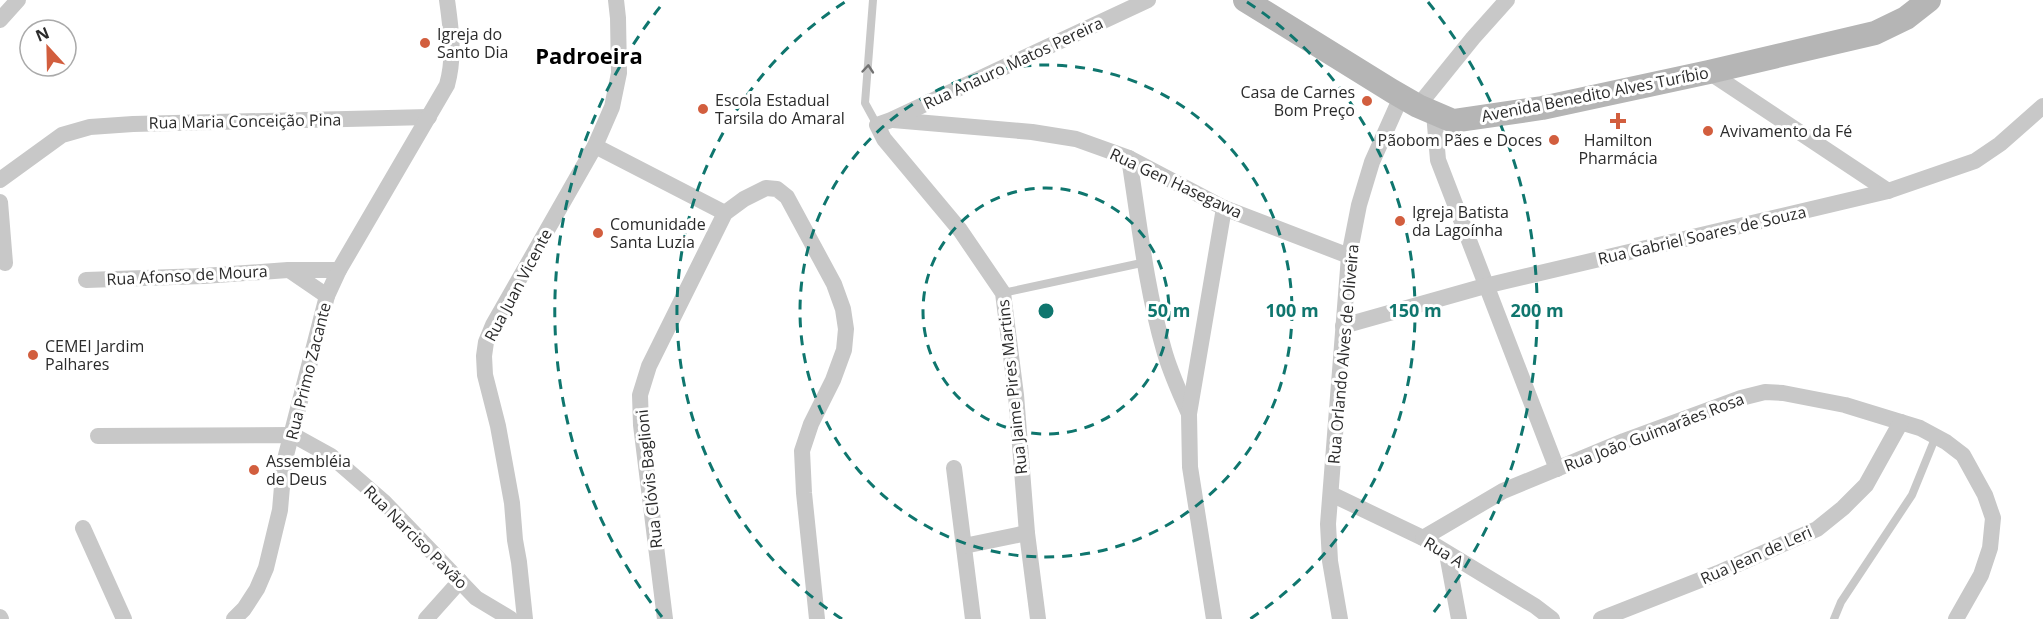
<svg xmlns="http://www.w3.org/2000/svg" width="2043" height="619" font-family="'Open Sans',sans-serif">
<style>
.lines{fill:none;stroke-linecap:round;stroke-linejoin:round}
.lane{stroke:#c8c8c8;stroke-width:8}
.street{stroke:#c8c8c8;stroke-width:16}
.secondary{stroke:#b5b5b5;stroke-width:24}
.oneway{stroke:#727272}
.ring{fill:none;stroke:#0f766e;stroke-width:3;stroke-dasharray:10 8}
.poi-dot{fill:#d25e3e;stroke:#fff;stroke-width:2}
.labels{text-anchor:middle;stroke-width:6;stroke-linejoin:round;paint-order:stroke}
.poi-label{font-size:16px;fill:#2b2b2b;stroke:#fff;text-anchor:start}
.street-label{font-size:16px;fill:#2b2b2b;stroke:#fff}
.district-label{font-size:22px;font-weight:bold;fill:#000;stroke:#fff}
.centre{fill:#0f766e;stroke:#fff;stroke-width:3}
.ring-label{font-size:18px;text-anchor:middle;font-weight:bold;fill:#0f766e;stroke:#fff;stroke-width:6;stroke-linejoin:round;paint-order:stroke}
</style>
<rect width="100%" height="100%" fill="#fff"/>
<g class="lines">
<g class="lane">
<path d="M 873,0 L 865,103 L 877,125"/>
<path d="M 1003,293 L 1146,262"/>
<path d="M 1834,619 L 1841,602 L 1912,495 L 1936,436"/>
</g>
<g class="street">
<path d="M 0,20 L 18,0"/>
<path d="M 1709,72 L 1888,191"/>
<path d="M 1418,106 L 1473,38 L 1507,0"/>
<path d="M 1434,113 L 1438,160 L 1557,469"/>
<path d="M 893,120 L 1032,132 L 1076,139 L 1129,158 L 1224,208 L 1349,256"/>
<path d="M 595,146 L 725,213"/>
<path d="M 1129,158 C 1139,222 1146,288 1164,350 C 1170,372 1180,393 1189,414"/>
<path d="M 0,180 L 62,135 L 90,127 L 133,124 L 429,117"/>
<path d="M 0,202 L 5,263"/>
<path d="M 289,270 L 327,296"/>
<path d="M 86,280 L 203,276 L 288,270 L 339,270"/>
<path d="M 1343,326 L 1485,286 L 1888,191 L 1975,161 L 2000,144 L 2043,106"/>
<path d="M 98,436 L 293,435 L 331,456 L 384,502 L 476,598 L 511,619"/>
<path d="M 954,468 L 973,619"/>
<path d="M 1331,494 L 1423,538 L 1535,606 L 1552,619"/>
<path d="M 83,528 L 124,619"/>
<path d="M 1423,538 L 1503,491 L 1624,441 L 1741,398 L 1765,392 L 1783,393 L 1845,405 L 1920,428 L 1946,442 L 1963,455 L 1985,495 L 1993,518 L 1990,548 L 1981,575 L 1956,619"/>
<path d="M 964,546 L 1027,533"/>
<path d="M 1447,554 L 1459,619"/>
<path d="M 0,617 L 1,619"/>
<path d="M 234,619 L 244,609 L 257,589 L 266,568 L 280,510 L 284,463 L 327,296 L 339,270 L 447,85 C 455,56 451,29 447,0"/>
<path d="M 426,619 L 460,581"/>
<path d="M 525,619 L 519,562 L 515,540 L 512,503 L 498,426 L 485,375 L 484,356 L 486,342 L 493,325 L 595,146 L 612,107 L 619,73 L 618,18 L 616,0"/>
<path d="M 665,619 L 641,425 L 640,395 L 649,366 L 725,213 L 744,199 L 766,188 L 777,189 L 787,197 L 834,284 L 843,309 L 846,329 L 844,350 L 833,380 L 811,424 L 802,451 L 804,493 L 817,619"/>
<path d="M 1038,619 L 1027,533 L 1016,395 L 1003,293 L 960,230 L 884,139 L 877,125 L 891,120 L 1148,0"/>
<path d="M 1214,619 L 1190,467 L 1189,414 L 1224,208"/>
<path d="M 1340,619 L 1330,561 L 1328,524 L 1349,256 L 1359,205 L 1372,162 L 1401,97"/>
<path d="M 1601,619 L 1718,573 L 1817,529 L 1843,508 L 1866,485 L 1901,422"/>
</g>
<path class="secondary" d="M 1245,0 L 1392,91 L 1418,106 L 1453,121 L 1542,108 L 1709,72 L 1875,33 L 1906,18 L 1929,0"/>
</g>
<defs><path id="oneway-chevron" d="M-2-3.5L2.5 0L-2 3.5" fill="none" stroke-width="1.6" stroke-linecap="round" stroke-linejoin="round" transform="scale(1.5)"/></defs>
<use class="oneway" href="#oneway-chevron" transform="translate(868 69) rotate(-85)"/>
<g class="ring">
<circle cx="1046" cy="311" r="123"/>
<circle cx="1046" cy="311" r="246"/>
<path d="M842 619A369 369 0 0 1 845 2M1247 2A369 369 0 0 1 1250 619"/>
<path d="M662 617A491 491 0 0 1 664 2M1428 2A491 491 0 0 1 1430 617"/>
</g>
<g class="poi-dot">
<circle cx="425" cy="43" r="6"/>
<circle cx="1367" cy="101" r="6"/>
<circle cx="703" cy="109" r="6"/>
<path d="M1615 112h6v6h6v6h-6v6h-6v-6h-6v-6h6z"/>
<circle cx="1708" cy="131" r="6"/>
<circle cx="1554" cy="140" r="6"/>
<circle cx="1400" cy="221" r="6"/>
<circle cx="598" cy="233" r="6"/>
<circle cx="33" cy="355" r="6"/>
<circle cx="254" cy="470" r="6"/>
</g>
<g class="labels">
<g class="poi-label">
<text x="437" y="40">Igreja do<tspan x="437" dy="18">Santo Dia</tspan></text>
<text x="1355" y="98" text-anchor="end">Casa de Carnes<tspan x="1355" dy="18">Bom Preço</tspan></text>
<text x="715" y="106">Escola Estadual<tspan x="715" dy="18">Tarsila do Amaral</tspan></text>
<text x="1720" y="137">Avivamento da Fé</text>
<text x="1542" y="146" text-anchor="end">Pãobom Pães e Doces</text>
<text x="1618" y="146" text-anchor="middle">Hamilton<tspan x="1618" dy="18">Pharmácia</tspan></text>
<text x="1412" y="218">Igreja Batista<tspan x="1412" dy="18">da Lagoínha</tspan></text>
<text x="610" y="230">Comunidade<tspan x="610" dy="18">Santa Luzia</tspan></text>
<text x="45" y="352">CEMEI Jardim<tspan x="45" dy="18">Palhares</tspan></text>
<text x="266" y="467">Assembléia<tspan x="266" dy="18">de Deus</tspan></text>
</g>
<g class="street-label">
<text transform="translate(1013 63) rotate(-25)" y="6">Rua Anauro Matos Pereira</text>
<text transform="translate(1595 94) rotate(-11)" y="6">Avenida Benedito Alves Turíbio</text>
<text transform="translate(245 121) rotate(-1)" y="6">Rua Maria Conceição Pina</text>
<text transform="translate(1176 183) rotate(25)" y="6">Rua Gen Hasegawa</text>
<text transform="translate(1702 235) rotate(-13)" y="6">Rua Gabriel Soares de Souza</text>
<text transform="translate(187 275) rotate(-3)" y="6">Rua Afonso de Moura</text>
<text transform="translate(518 285) rotate(-62)" y="6">Rua Juan Vicente</text>
<text transform="translate(1343 354) rotate(-85)" y="6">Rua Orlando Alves de Oliveira</text>
<text transform="translate(308 371) rotate(-76)" y="6">Rua Primo Zacante</text>
<text transform="translate(1012 387) rotate(-96)" y="6">Rua Jaime Pires Martins</text>
<text transform="translate(1654 432) rotate(-21)" y="6">Rua João Guimarães Rosa</text>
<text transform="translate(649 479) rotate(-96)" y="6">Rua Clóvis Baglioni</text>
<text transform="translate(416 537) rotate(45)" y="6">Rua Narciso Pavão</text>
<text transform="translate(1444 552) rotate(31)" y="6">Rua A</text>
<text transform="translate(1756 555) rotate(-24)" y="6">Rua Jean de Leri</text>
</g>
<g class="district-label">
<text x="589" y="64">Padroeira</text>
</g>
</g>
<circle cx="1046" cy="311" r="9" class="centre"/>
<g class="ring-label">
<text x="1169" y="317">50 m</text>
<text x="1292" y="317">100 m</text>
<text x="1415" y="317">150 m</text>
<text x="1537" y="317">200 m</text>
</g>
<g transform="translate(48 48) rotate(338)"><circle r="28" fill="#ffffff" stroke="#aaaaaa" stroke-width="1.5"/>
<path d="M0-4.5L10 22L0 15L-10 22Z" fill="#d25e3e"/>
<text y="-9" font-size="16" font-weight="bold" text-anchor="middle" fill="#2b2b2b">N</text>
</g>
</svg>
